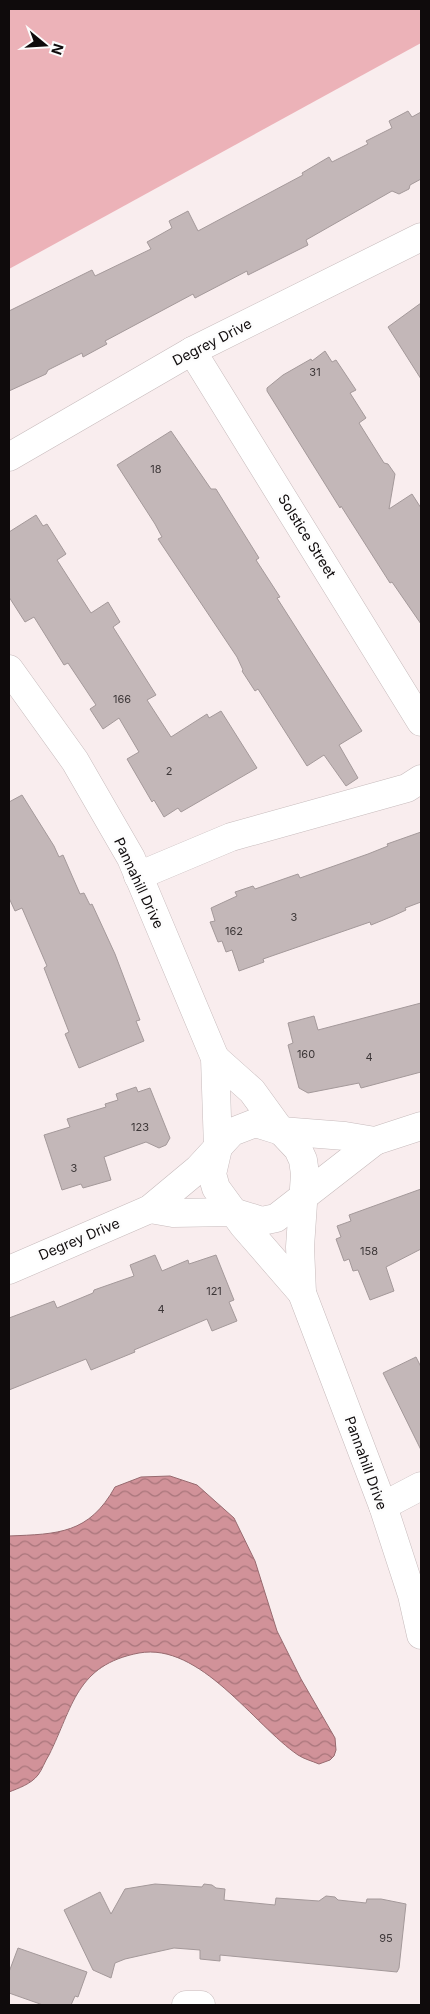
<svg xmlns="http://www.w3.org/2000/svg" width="430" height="2014" font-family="Inter,sans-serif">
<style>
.green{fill:#ecb2b8}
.water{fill:url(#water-waves);stroke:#976a6f}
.building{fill:#c3b7b8;stroke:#a4999a}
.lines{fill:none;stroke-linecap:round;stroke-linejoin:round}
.street-casing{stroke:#c7bbbc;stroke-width:29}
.street{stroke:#fff;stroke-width:28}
.labels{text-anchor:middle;stroke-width:5;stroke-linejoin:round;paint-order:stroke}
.number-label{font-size:11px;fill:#3c3637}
.street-label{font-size:14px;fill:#0f0b0c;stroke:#fdfdfd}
</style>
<defs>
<pattern id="water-waves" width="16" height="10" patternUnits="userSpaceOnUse" patternTransform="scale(1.25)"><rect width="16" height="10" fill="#d19299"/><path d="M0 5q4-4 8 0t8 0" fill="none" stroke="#a8757b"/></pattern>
</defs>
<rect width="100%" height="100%" fill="#f9edee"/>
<path class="green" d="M 9,9 L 421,9 L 421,43 L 9,269 Z"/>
<path class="water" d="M 170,1476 L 197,1485 L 234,1518 L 255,1561 L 277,1631 L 301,1679 L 335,1738 L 336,1750 L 334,1756 L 330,1760 L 319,1764 C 312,1761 304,1759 298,1755 C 254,1725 200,1642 139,1653 C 76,1665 73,1707 49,1755 C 45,1761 42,1770 38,1775 C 31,1784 19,1788 9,1792 L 9,1536 C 58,1534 89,1534 115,1487 L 141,1477 Z"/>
<g class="building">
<path d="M 408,111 L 412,117 L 421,112 L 421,179 L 410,185 L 409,189 L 399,194 L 392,191 L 306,240 L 308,245 L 248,275 L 247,271 L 195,298 L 193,294 L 105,341 L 107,344 L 83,357 L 82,353 L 48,370 L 46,374 L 9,391 L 9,311 L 92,270 L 95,276 L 151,249 L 147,242 L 172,228 L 169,221 L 188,211 L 198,231 L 303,175 L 302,173 L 329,157 L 332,162 L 368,144 L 366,141 L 392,128 L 389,121 Z"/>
<path d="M 421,303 L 421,379 L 388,327 Z"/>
<path d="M 325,351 L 332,362 L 336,360 L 356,390 L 350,393 L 366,418 L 359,423 L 384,463 L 388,464 L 395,474 L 389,509 L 412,494 L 421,508 L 421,624 L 392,582 L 390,583 L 341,506 L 340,508 L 267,391 L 267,388 L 283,375 L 311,359 L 312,361 Z"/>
<path d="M 171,431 L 211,489 L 216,489 L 229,510 L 259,558 L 256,560 L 280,597 L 277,598 L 362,731 L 339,745 L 358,778 L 346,786 L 324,755 L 307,766 L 258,689 L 255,691 L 242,671 L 243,670 L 237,657 L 158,539 L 162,537 L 155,524 L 117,465 Z"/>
<path d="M 36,515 L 43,526 L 47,524 L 66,554 L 57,560 L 91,613 L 108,602 L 120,622 L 113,627 L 156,695 L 147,700 L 171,737 L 207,714 L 209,718 L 221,711 L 257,768 L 181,812 L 178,808 L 164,817 L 154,800 L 152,802 L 127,759 L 139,752 L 119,718 L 103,729 L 90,709 L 96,705 L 68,663 L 64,665 L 34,617 L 25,622 L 9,597 L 9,532 Z"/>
<path d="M 22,795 L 54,846 L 59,857 L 63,855 L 80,894 L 84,893 L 90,905 L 92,904 L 115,954 L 140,1020 L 136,1021 L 144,1041 L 79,1068 L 65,1034 L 69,1032 L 44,968 L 47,966 L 22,908 L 15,911 L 9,898 L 9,802 Z"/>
<path d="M 421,832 L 421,902 L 405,908 L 406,910 L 393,916 L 371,925 L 370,922 L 263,959 L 264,962 L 239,971 L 232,950 L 226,952 L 222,941 L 218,942 L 210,922 L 215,921 L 211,908 L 237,896 L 235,892 L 253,886 L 255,889 L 298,874 L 300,878 L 368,854 L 388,846 L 387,844 Z"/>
<path d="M 421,1003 L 421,1072 L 361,1088 L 359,1083 L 308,1093 L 299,1088 L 288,1045 L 293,1043 L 288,1023 L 314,1016 L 318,1030 Z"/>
<path d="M 136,1087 L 138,1092 L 150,1088 L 170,1138 L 166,1145 L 159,1148 L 146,1142 L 104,1157 L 111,1180 L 83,1188 L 81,1184 L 62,1190 L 44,1135 L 70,1127 L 67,1119 L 106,1107 L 105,1104 L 118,1100 L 116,1094 Z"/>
<path d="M 421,1189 L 421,1249 L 386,1267 L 394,1291 L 370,1300 L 358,1270 L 353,1271 L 349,1259 L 344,1261 L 336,1239 L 341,1237 L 337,1226 L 351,1221 L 349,1215 Z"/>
<path d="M 155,1255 L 162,1271 L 188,1260 L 189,1264 L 216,1255 L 234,1300 L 229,1302 L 237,1321 L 212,1331 L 207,1319 L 134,1350 L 135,1352 L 91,1370 L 86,1359 L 9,1390 L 9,1318 L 54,1301 L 57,1308 L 93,1293 L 94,1290 L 134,1276 L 130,1265 Z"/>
<path d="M 416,1357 L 421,1367 L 421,1450 L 383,1373 Z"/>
<path d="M 155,1884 L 202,1887 L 204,1884 L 212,1885 L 216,1888 L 225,1889 L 224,1900 L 275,1905 L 276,1898 L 319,1901 L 326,1896 L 335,1897 L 338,1900 L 366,1903 L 367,1899 L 381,1899 L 406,1904 L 399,1968 L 397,1972 L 220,1955 L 220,1961 L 200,1959 L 200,1950 L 174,1948 L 125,1959 L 115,1963 L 111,1978 L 93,1970 L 64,1910 L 100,1892 L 111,1914 L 125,1889 Z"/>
<path d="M 18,1948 L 87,1972 L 78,1997 L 75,1996 L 71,2005 L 43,2005 L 9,1993 L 9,1972 Z"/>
</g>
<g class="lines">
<g class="street-casing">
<g id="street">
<path d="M 192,351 L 421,722"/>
<path d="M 9,457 L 192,351 L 421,237"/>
<path d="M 9,669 L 75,761 L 131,858 L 215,1058 L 218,1148 L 212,1174 L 216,1188 L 243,1225 L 302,1293"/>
<path d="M 138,876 L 231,837 L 407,788 L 421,779"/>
<path d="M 215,1058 L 252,1091 L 281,1131 L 298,1149 L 303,1160 L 305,1174 L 300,1247 L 302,1293 L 383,1506 L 412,1595 L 421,1635"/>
<path d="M 150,1209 L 173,1213 L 233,1212 L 262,1221 L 276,1218 L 375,1141"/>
<path d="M 9,1270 L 150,1209 L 198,1169 L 232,1132 L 255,1123 L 281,1131 L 345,1136 L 375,1141 L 421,1126"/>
<path d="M 383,1506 L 421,1486"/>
<path d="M 186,2005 L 201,2005"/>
</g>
</g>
<use href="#street" class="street"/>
</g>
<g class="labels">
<g class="number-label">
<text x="315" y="376">31</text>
<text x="156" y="473">18</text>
<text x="122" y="703">166</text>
<text x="169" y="775">2</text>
<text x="294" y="921">3</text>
<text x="234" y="935">162</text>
<text x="306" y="1058">160</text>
<text x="369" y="1061">4</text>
<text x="140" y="1131">123</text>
<text x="74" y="1172">3</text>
<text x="369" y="1255">158</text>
<text x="214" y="1295">121</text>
<text x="161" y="1313">4</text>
<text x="386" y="1942">95</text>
</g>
<g class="street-label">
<text transform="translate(212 342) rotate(-27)" y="5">Degrey Drive</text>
<text transform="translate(307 536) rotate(58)" y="5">Solstice Street</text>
<text transform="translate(139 883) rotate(65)" y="5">Pannahill Drive</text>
<text transform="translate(79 1239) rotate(-23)" y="5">Degrey Drive</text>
<text transform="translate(366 1463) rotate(70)" y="5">Pannahill Drive</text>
</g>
</g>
<rect width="430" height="2014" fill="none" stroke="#0f0b0c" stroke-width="20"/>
<g transform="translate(45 45) rotate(108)" stroke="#fdfdfd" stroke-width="4" paint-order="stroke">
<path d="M0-4L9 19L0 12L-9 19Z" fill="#0f0b0c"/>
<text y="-8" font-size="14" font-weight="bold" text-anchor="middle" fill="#0f0b0c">N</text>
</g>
</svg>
